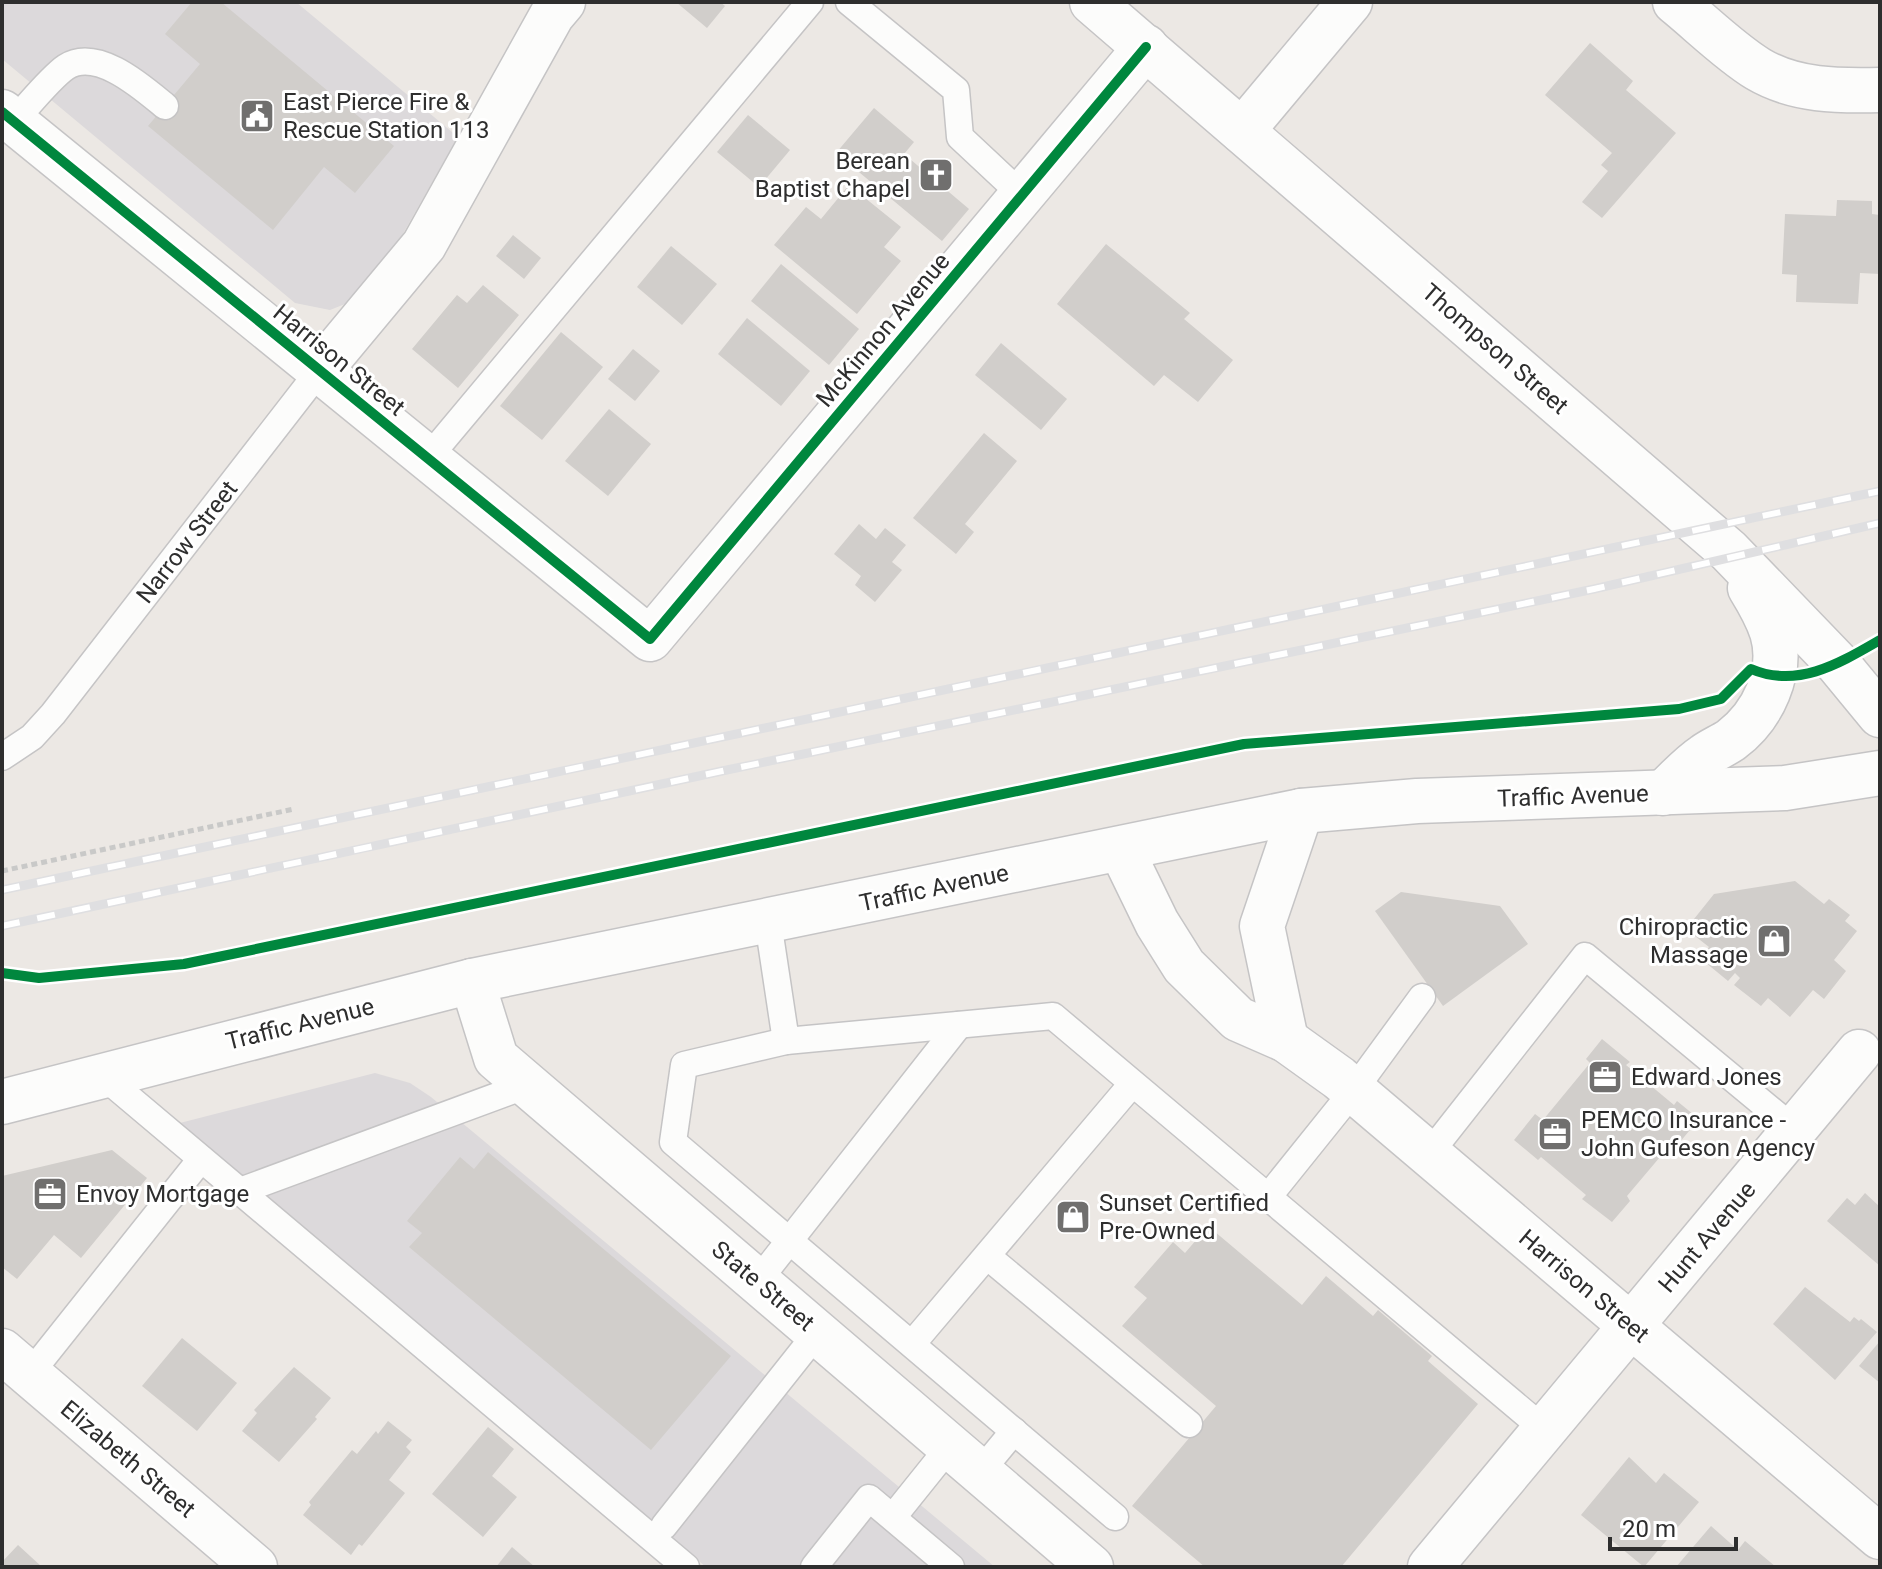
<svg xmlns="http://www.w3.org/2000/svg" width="1882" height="1569" font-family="Roboto,sans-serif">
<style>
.industrial{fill:#dcd9db}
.building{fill:#d1cecb}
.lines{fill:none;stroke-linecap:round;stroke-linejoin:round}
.service-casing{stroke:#c5c4c5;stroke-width:29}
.minor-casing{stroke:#c5c4c5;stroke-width:47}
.tertiary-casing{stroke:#c5c4c5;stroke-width:47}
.secondary-casing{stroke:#c5c4c5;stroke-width:47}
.path{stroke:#c9c9c8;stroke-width:5;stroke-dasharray:6 4;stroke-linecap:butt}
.service{stroke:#fcfcfb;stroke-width:26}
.minor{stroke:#fcfcfb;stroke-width:44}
.tertiary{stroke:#fcfcfb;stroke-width:44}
.secondary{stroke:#fcfcfb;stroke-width:44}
.rail-casing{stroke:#dfdfe1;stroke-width:9}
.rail{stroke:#fff;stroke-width:6;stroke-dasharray:18;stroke-linecap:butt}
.cycleway-casing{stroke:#fff;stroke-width:15}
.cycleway{stroke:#00873e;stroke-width:10}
.labels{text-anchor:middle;stroke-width:6;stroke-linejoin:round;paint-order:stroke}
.poi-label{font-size:24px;fill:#2e2e2e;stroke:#fff;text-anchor:start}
.street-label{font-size:24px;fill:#2e2e2e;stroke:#fff}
</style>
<rect width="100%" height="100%" fill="#ece8e4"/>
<g class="industrial">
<path d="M 2,2 L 296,2 L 458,137 L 392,253 L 345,304 L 330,310 L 295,303 L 2,59 Z"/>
<path d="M 375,1073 L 410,1083 L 431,1097 L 995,1567 L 706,1567 L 172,1125 Z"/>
</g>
<g class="building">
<path d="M 192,2 L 221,2 L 394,146 L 355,193 L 324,167 L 273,230 L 148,126 L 200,64 L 165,34 Z"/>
<path d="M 676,2 L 720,2 L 725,6 L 707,28 Z"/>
<path d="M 1590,43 L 1633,81 L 1626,90 L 1676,133 L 1602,218 L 1582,202 L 1608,171 L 1601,165 L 1612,153 L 1545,95 Z"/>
<path d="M 874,108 L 914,142 L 904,154 L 969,209 L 942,241 L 836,153 Z"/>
<path d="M 748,115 L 790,150 L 759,187 L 717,152 Z"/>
<path d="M 849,185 L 901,227 L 884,247 L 901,261 L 857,314 L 774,245 L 806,207 L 821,219 Z"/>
<path d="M 1837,200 L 1872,201 L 1872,214 L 1880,215 L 1880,274 L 1860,273 L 1858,304 L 1796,302 L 1797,275 L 1782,274 L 1785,214 L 1836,216 Z"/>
<path d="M 513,235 L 541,258 L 524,279 L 496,256 Z"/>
<path d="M 1106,244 L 1190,313 L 1184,319 L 1233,360 L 1198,402 L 1164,375 L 1154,386 L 1057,304 Z"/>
<path d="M 671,246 L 717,284 L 682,325 L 637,287 Z"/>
<path d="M 781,264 L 859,329 L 829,365 L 751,301 Z"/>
<path d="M 483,285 L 519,315 L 458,388 L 412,349 L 457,295 L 467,303 Z"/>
<path d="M 747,318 L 810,371 L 781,406 L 718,354 Z"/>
<path d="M 561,332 L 603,367 L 542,440 L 500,406 Z"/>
<path d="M 1001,343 L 1067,399 L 1041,430 L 975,375 Z"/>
<path d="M 633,349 L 660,371 L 635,401 L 608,379 Z"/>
<path d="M 609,409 L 651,444 L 608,496 L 565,461 Z"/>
<path d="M 984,433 L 1017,461 L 965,524 L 974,532 L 956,554 L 913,518 Z"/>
<path d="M 859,524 L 876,539 L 885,528 L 906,545 L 892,562 L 902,570 L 875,602 L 855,585 L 861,576 L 834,554 Z"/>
<path d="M 1795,881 L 1824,904 L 1829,899 L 1850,915 L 1845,921 L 1857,931 L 1834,960 L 1846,971 L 1824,999 L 1813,990 L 1790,1017 L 1768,998 L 1761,1006 L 1734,985 L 1740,978 L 1735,973 L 1728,981 L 1700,958 L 1709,947 L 1686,929 L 1714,894 Z"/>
<path d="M 1401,892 L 1500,906 L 1528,944 L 1443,1006 L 1375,911 Z"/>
<path d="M 1602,1039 L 1630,1062 L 1626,1065 L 1674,1105 L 1677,1101 L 1699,1119 L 1675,1148 L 1671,1144 L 1627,1196 L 1630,1201 L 1612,1222 L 1582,1199 L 1586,1195 L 1541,1157 L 1538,1160 L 1514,1140 L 1535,1114 L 1543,1120 L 1590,1063 L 1586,1059 Z"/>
<path d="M 112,1150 L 147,1178 L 81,1258 L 54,1235 L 17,1279 L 2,1267 L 2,1176 Z"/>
<path d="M 488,1152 L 731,1356 L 651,1450 L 409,1247 L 422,1233 L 407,1221 L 460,1157 L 474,1169 Z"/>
<path d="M 1865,1193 L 1880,1207 L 1880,1266 L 1827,1221 L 1847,1198 L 1855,1205 Z"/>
<path d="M 1208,1226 L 1302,1305 L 1326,1276 L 1373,1316 L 1378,1310 L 1432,1356 L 1428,1361 L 1478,1404 L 1341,1567 L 1205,1567 L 1132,1506 L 1216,1406 L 1122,1326 L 1147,1298 L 1134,1287 L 1173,1242 L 1185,1253 Z"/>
<path d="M 1805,1287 L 1850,1322 L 1854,1317 L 1859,1321 L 1861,1319 L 1877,1332 L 1835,1380 L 1773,1324 Z"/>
<path d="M 182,1338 L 237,1383 L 197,1431 L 142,1386 Z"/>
<path d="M 1880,1341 L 1880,1383 L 1859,1366 Z"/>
<path d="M 294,1367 L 331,1398 L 315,1417 L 317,1419 L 279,1462 L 242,1431 L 257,1413 L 254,1410 Z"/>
<path d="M 388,1421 L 412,1440 L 406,1447 L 411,1452 L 389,1480 L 405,1493 L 362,1546 L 359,1544 L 351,1555 L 303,1515 L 311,1505 L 309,1502 L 352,1450 L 357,1454 L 376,1431 L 378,1434 Z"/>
<path d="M 488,1427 L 514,1449 L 492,1476 L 517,1497 L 483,1537 L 432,1494 Z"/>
<path d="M 1629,1457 L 1656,1483 L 1664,1473 L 1699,1502 L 1644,1567 L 1581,1515 Z"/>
<path d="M 1711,1526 L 1738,1550 L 1745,1541 L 1776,1567 L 1676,1567 Z"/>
<path d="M 18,1545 L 42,1567 L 2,1567 L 2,1562 Z"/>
<path d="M 512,1547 L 535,1567 L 496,1567 Z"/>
</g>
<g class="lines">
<g class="service-casing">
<g id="service">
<path d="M 849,2 L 956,90 L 960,137 L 1022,195"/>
<path d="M 14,121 C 27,107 51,77 66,67 C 97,47 142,87 165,106"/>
<path d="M 428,458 L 810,2"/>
<path d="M 2,757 L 32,737 L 53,714 L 320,370"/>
<path d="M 768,922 L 786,1041 L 1053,1016 L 1268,1197 L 1354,1090 L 1422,997"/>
<path d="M 786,1041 L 684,1065 L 673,1142 L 1115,1517"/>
<path d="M 102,1075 L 686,1567"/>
<path d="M 1429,1154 L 1585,956 L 1795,1130"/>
<path d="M 240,1191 L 527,1085"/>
<path d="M 1268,1197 L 1545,1430"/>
<path d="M 987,1256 L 1189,1424"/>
<path d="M 757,1282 L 959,1025"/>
<path d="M 912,1344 L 1132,1084"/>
<path d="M 29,1375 L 201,1159"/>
<path d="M 980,1472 L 1014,1431"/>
<path d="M 893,1517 L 950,1446"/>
<path d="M 664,1526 L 817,1333"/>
<path d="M 814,1567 L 869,1498 L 951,1567"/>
</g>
</g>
<g class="minor-casing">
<g id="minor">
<path d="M 1675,2 C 1701,23 1730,52 1758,69 C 1795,91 1838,91 1880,90"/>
<path d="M 2,112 L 650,639 L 1146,47"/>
<path d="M 1242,131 L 1350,2"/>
<path d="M 320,370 L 424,245 L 552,15 L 563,2"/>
<path d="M 1121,849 L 1157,923 L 1184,966 L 1238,1019 L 1286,1040 L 1339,1078 L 1880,1537"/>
<path d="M 472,981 L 496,1058 L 1091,1567"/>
<path d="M 1286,1040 L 1262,926 L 1301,811"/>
<path d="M 2,1351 L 255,1567"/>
<path d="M 1430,1567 L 1859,1052"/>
</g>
</g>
<g class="tertiary-casing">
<g id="tertiary">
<path d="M 1092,2 L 1729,551 L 1838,664 L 1880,715"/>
<path d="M 1663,793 C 1676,781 1689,766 1704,756 C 1712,750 1722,746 1731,740 C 1763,716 1784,672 1772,632 C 1767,617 1758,601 1750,588"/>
</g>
</g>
<g class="secondary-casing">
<path id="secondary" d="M 2,1102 L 472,981 L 1301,811 L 1417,801 L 1785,788 L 1880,773"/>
</g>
<path class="path" d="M 2,871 L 294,809"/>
<use href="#service" class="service"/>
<use href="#minor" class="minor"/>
<use href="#tertiary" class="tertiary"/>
<use href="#secondary" class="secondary"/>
<g class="rail-casing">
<g id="rail">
<path d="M 2,890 L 1880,491"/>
<path d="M 2,926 L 722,771 L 1594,589 L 1880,523"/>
</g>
</g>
<use href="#rail" class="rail"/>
<g class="cycleway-casing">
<g id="cycleway">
<path d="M 2,112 L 650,639 L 1146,47"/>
<path d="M 2,973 L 39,978 L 184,964 L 1244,744 L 1679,709 L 1721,699 L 1751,669 C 1798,689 1840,663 1880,640"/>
</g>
</g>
<use href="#cycleway" class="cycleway"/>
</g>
<defs>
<g id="civic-square" transform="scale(1.8)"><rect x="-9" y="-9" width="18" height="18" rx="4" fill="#706f6e" stroke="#fff"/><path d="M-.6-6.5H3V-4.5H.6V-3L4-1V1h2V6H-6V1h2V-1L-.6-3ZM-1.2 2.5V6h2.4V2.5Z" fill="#fff"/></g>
<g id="church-square" transform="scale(1.8)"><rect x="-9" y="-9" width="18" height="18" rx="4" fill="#706f6e" stroke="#fff"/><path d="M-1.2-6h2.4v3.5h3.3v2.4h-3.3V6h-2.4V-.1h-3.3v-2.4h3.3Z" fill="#fff"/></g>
<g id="shop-square" transform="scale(1.8)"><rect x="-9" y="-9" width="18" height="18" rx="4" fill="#706f6e" stroke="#fff"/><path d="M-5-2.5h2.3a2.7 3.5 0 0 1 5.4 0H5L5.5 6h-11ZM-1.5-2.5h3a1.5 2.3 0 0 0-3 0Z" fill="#fff"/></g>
<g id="office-square" transform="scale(1.8)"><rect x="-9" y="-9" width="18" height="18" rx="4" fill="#706f6e" stroke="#fff"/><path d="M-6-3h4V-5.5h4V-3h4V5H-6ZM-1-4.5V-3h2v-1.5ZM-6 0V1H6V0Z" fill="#fff"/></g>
</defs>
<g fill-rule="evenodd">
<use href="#civic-square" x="257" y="116"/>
<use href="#church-square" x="936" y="175"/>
<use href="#shop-square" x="1774" y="941"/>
<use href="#office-square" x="1605" y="1077"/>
<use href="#office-square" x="1555" y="1134"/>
<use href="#office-square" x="50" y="1194"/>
<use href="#shop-square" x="1073" y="1217"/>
</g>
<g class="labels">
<g class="poi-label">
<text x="283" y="110">East Pierce Fire &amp;<tspan x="283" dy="28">Rescue Station 113</tspan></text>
<text x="910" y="169" text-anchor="end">Berean<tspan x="910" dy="28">Baptist Chapel</tspan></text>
<text x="1748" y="935" text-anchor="end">Chiropractic<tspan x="1748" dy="28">Massage</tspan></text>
<text x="1631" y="1085">Edward Jones</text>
<text x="1581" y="1128">PEMCO Insurance -<tspan x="1581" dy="28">John Gufeson Agency</tspan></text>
<text x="76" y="1202">Envoy Mortgage</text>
<text x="1099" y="1211">Sunset Certified<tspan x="1099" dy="28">Pre-Owned</tspan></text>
</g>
<g class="street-label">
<text transform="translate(883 330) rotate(-50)" y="8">McKinnon Avenue</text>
<text transform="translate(1495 349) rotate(41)" y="8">Thompson Street</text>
<text transform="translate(339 360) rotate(39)" y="8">Harrison Street</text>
<text transform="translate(187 542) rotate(-52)" y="8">Narrow Street</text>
<text transform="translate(1573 796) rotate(-2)" y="8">Traffic Avenue</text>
<text transform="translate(934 888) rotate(-12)" y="8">Traffic Avenue</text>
<text transform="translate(300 1024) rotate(-14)" y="8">Traffic Avenue</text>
<text transform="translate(1707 1237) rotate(-50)" y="8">Hunt Avenue</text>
<text transform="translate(763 1286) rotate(40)" y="8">State Street</text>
<text transform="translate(1584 1286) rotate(40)" y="8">Harrison Street</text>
<text transform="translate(128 1459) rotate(40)" y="8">Elizabeth Street</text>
</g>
</g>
<rect width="1882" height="1569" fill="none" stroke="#2e2e2e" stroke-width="8"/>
<path d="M1610 1537v12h126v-12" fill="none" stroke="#2e2e2e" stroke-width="4"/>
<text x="1622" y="1537" font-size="24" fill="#2e2e2e" stroke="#ffffff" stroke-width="6" paint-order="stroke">20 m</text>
</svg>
